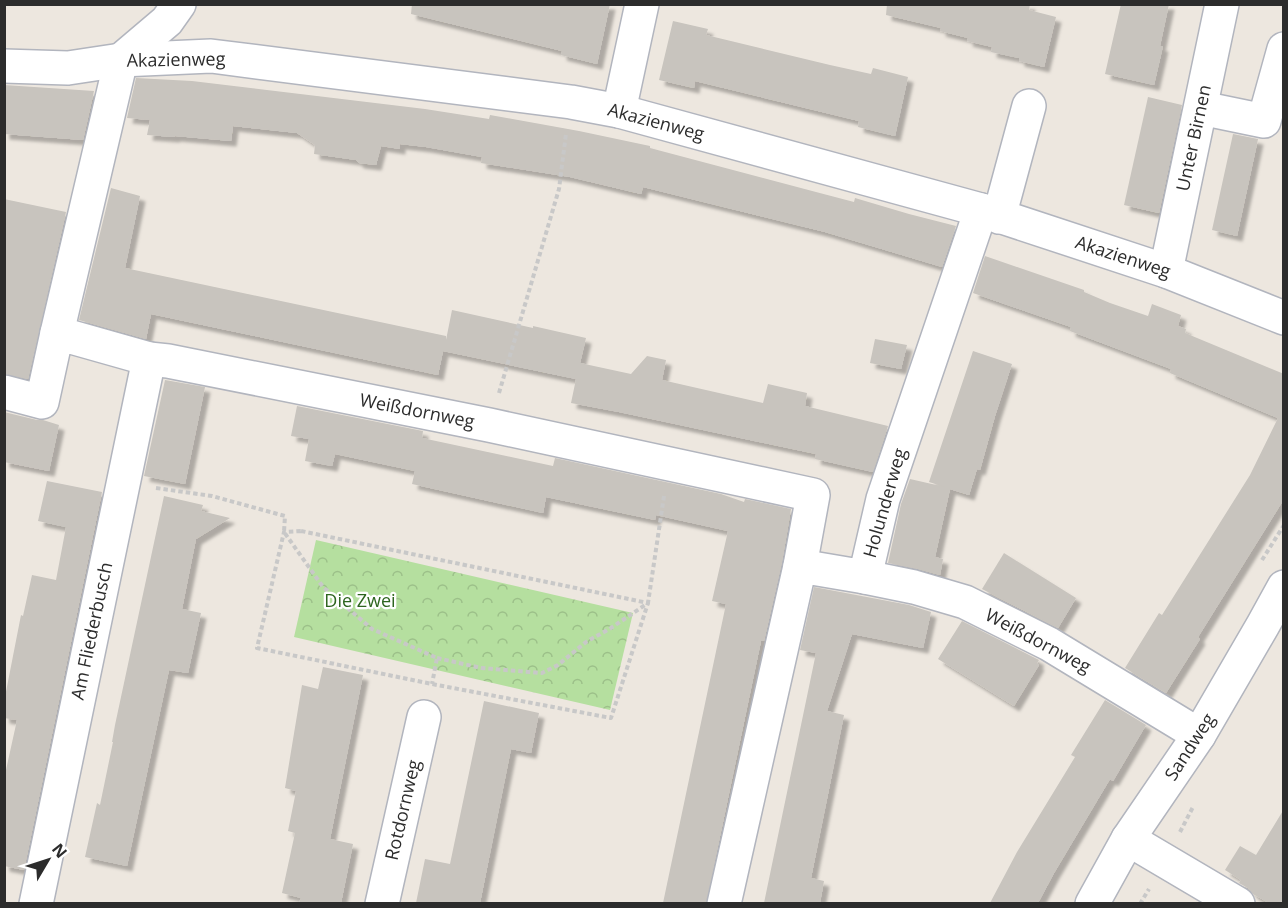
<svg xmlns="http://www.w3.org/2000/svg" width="1288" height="908" font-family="'Open Sans',sans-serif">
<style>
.park{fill:url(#park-crowns)}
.building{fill:#c8c4be;filter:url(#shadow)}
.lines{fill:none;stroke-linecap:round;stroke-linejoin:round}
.minor-casing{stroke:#b2b5be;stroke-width:36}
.path{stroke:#c8c8c8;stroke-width:4;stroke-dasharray:4.5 3;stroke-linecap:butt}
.minor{stroke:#fff;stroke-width:33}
.labels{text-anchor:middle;stroke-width:4.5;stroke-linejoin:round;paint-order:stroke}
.street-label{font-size:18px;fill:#2c2c2c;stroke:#fff}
.park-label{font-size:18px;fill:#2e651f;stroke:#fff}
</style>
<defs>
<pattern id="park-crowns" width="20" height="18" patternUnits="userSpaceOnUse" patternTransform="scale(1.5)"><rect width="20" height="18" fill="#b5df9f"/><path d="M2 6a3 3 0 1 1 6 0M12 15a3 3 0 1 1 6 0" fill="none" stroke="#9cc089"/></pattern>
<filter id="shadow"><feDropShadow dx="5.5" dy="5.5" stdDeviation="1.5" flood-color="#0004"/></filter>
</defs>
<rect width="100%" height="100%" fill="#ede7df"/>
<path class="park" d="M 316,540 L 633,613 L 610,710 L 294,637 Z"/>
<g class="building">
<path d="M 412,4 L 610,4 L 597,64 L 561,55 L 562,51 L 411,14 Z"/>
<path d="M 887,4 L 1030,4 L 1029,10 L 1056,17 L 1044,67 L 1019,61 L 1019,58 L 991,52 L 992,47 L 967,41 L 968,38 L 940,31 L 941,28 L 886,15 Z"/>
<path d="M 1121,4 L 1169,4 L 1160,46 L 1163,46 L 1154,85 L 1105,74 Z"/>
<path d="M 673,21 L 708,29 L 706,35 L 830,65 L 871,74 L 873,68 L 908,77 L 895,136 L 858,127 L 859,121 L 695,81 L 694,88 L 659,80 Z"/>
<path d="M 136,78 L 192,81 L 425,109 L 489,119 L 490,115 L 579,131 L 650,146 L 650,148 L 816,192 L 854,202 L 855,198 L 909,214 L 956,226 L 942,267 L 825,232 L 643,187 L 641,194 L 570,177 L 481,163 L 482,157 L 426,147 L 400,144 L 400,149 L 381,146 L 376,165 L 359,163 L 356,160 L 314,154 L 315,145 L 297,133 L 233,126 L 231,141 L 175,136 L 174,137 L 147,135 L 150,120 L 127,118 Z"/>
<path d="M 4,85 L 94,91 L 83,140 L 4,134 Z"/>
<path d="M 1148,97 L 1182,105 L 1159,213 L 1124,205 Z"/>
<path d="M 1233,134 L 1258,139 L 1237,236 L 1212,230 Z"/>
<path d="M 111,188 L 140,196 L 125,268 L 446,336 L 446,340 L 452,310 L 533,328 L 533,326 L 586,338 L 580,363 L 631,374 L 647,356 L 666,360 L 662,380 L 763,403 L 768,384 L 807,393 L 805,406 L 888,426 L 873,472 L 815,459 L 816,454 L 619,412 L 571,403 L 576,379 L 443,351 L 438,375 L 151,314 L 146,339 L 79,320 Z"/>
<path d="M 4,199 L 66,212 L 28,379 L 4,374 Z"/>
<path d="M 985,256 L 1084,290 L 1084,292 L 1110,303 L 1148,316 L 1152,304 L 1181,315 L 1178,326 L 1186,329 L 1185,333 L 1284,374 L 1284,499 L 1198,637 L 1200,639 L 1166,693 L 1125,668 L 1159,613 L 1162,615 L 1250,475 L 1278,418 L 1170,373 L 1171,369 L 1070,331 L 1071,327 L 973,293 Z"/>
<path d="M 875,339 L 907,345 L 901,369 L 870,363 Z"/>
<path d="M 973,351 L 1012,364 L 995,416 L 980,470 L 977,469 L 969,495 L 950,489 L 935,557 L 943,559 L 940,575 L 918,569 L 888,563 L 901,504 L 910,479 L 945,487 L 929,482 Z"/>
<path d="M 165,380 L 205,387 L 185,484 L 144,476 Z"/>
<path d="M 297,406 L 423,431 L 422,438 L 553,466 L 555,458 L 721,494 L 744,502 L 745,499 L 791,509 L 782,562 L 764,641 L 761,641 L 706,903 L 663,903 L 726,604 L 712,601 L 728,531 L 656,515 L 655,520 L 546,497 L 543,513 L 412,484 L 415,471 L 335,454 L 332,466 L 305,461 L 309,439 L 291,436 Z"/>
<path d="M 4,412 L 37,420 L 43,420 L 59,425 L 49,471 L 4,462 Z"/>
<path d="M 47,481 L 102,492 L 24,870 L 4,866 L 4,779 L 17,720 L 4,718 L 4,702 L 21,615 L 23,616 L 32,575 L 56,580 L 66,527 L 38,521 Z"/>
<path d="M 164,496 L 203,505 L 201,511 L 230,518 L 196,539 L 182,609 L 201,613 L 188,673 L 169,670 L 127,866 L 85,857 L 97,803 L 100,805 L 113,742 L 112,742 L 115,725 Z"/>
<path d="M 1004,553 L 1076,598 L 1058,628 L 982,589 Z"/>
<path d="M 814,587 L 909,605 L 931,612 L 923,648 L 852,634 L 827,711 L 844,715 L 811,878 L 824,881 L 820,903 L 764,903 L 816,653 L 800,650 Z"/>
<path d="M 962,621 L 1039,660 L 1037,663 L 1039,665 L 1014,706 L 938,659 Z"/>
<path d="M 323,667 L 363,675 L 330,839 L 353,844 L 341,903 L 299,903 L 301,898 L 282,893 L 295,833 L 288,831 L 296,791 L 285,788 L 302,685 L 318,689 Z"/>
<path d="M 1105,700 L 1146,725 L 1113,781 L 1110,779 L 1054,873 L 1038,903 L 990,903 L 1017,852 L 1075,757 L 1071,755 Z"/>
<path d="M 484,701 L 539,713 L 531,753 L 511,749 L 480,903 L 416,903 L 425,859 L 450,864 Z"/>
<path d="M 1284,809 L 1284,903 L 1269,903 L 1253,894 L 1248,888 L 1239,883 L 1241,880 L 1225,870 L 1240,846 L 1256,855 Z"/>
</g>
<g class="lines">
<g class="minor-casing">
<g id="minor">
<path d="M 4,66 L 68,68 L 121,60 L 211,56 L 571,102 L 619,111 L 981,210 L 1166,271 L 1284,318"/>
<path d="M 1201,108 L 1264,121 L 1284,49"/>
<path d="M 619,111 L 642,4"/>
<path d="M 999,217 L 1029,106"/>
<path d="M 1166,271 L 1222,4"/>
<path d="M 57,333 L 121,60 L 167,21 L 179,4"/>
<path d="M 4,392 L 42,402 L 57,333 L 149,359 L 168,361 L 489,425 L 813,495 L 800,566"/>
<path d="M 865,577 L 914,587 L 965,602 L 1049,644 L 1199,735"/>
<path d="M 1128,839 L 1238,904"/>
<path d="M 36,904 L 149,359"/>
<path d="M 382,904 L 424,717"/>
<path d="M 724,904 L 800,566 L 865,577 L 883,499 L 981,210"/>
<path d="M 1092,904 L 1128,839 L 1199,735 L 1263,625 L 1284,587"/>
</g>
</g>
<g class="path">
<path d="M 499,393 L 559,189 L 566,134"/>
<path d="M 156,488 L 212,496 L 285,516 L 284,532 L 323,587 L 372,629 L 437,658 L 432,684"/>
<path d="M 301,531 L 648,603 L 611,718 L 432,684 L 257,648 L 284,532 Z"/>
<path d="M 1262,560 L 1284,525"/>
<path d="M 437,658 L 481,668 L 542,673 L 558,665 L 586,642 L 611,628 L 648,603 L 664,496"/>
<path d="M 1180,832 L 1193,807"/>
<path d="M 1140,904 L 1149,889"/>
</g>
<use href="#minor" class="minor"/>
</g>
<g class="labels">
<g class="street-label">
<text transform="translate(176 60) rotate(-1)" y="6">Akazienweg</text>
<text transform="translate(656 122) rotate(15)" y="6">Akazienweg</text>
<text transform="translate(1194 138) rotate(-78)" y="6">Unter Birnen</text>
<text transform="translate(1123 257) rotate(18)" y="6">Akazienweg</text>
<text transform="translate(417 411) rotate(11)" y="6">Weißdornweg</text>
<text transform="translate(885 503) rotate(-74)" y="6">Holunderweg</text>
<text transform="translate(92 631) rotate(-78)" y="6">Am Fliederbusch</text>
<text transform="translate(1038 641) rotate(28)" y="6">Weißdornweg</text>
<text transform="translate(1190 747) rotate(-57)" y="6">Sandweg</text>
<text transform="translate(403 810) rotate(-77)" y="6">Rotdornweg</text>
</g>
<g class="park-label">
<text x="360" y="607">Die Zwei</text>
</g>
</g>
<rect width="1288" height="908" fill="none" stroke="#2c2c2c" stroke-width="12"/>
<g transform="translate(48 860) rotate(51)" stroke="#ffffff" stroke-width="4.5" paint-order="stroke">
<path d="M0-4.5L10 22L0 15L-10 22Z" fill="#2c2c2c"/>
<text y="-9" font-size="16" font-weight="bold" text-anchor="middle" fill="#2c2c2c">N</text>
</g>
</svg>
